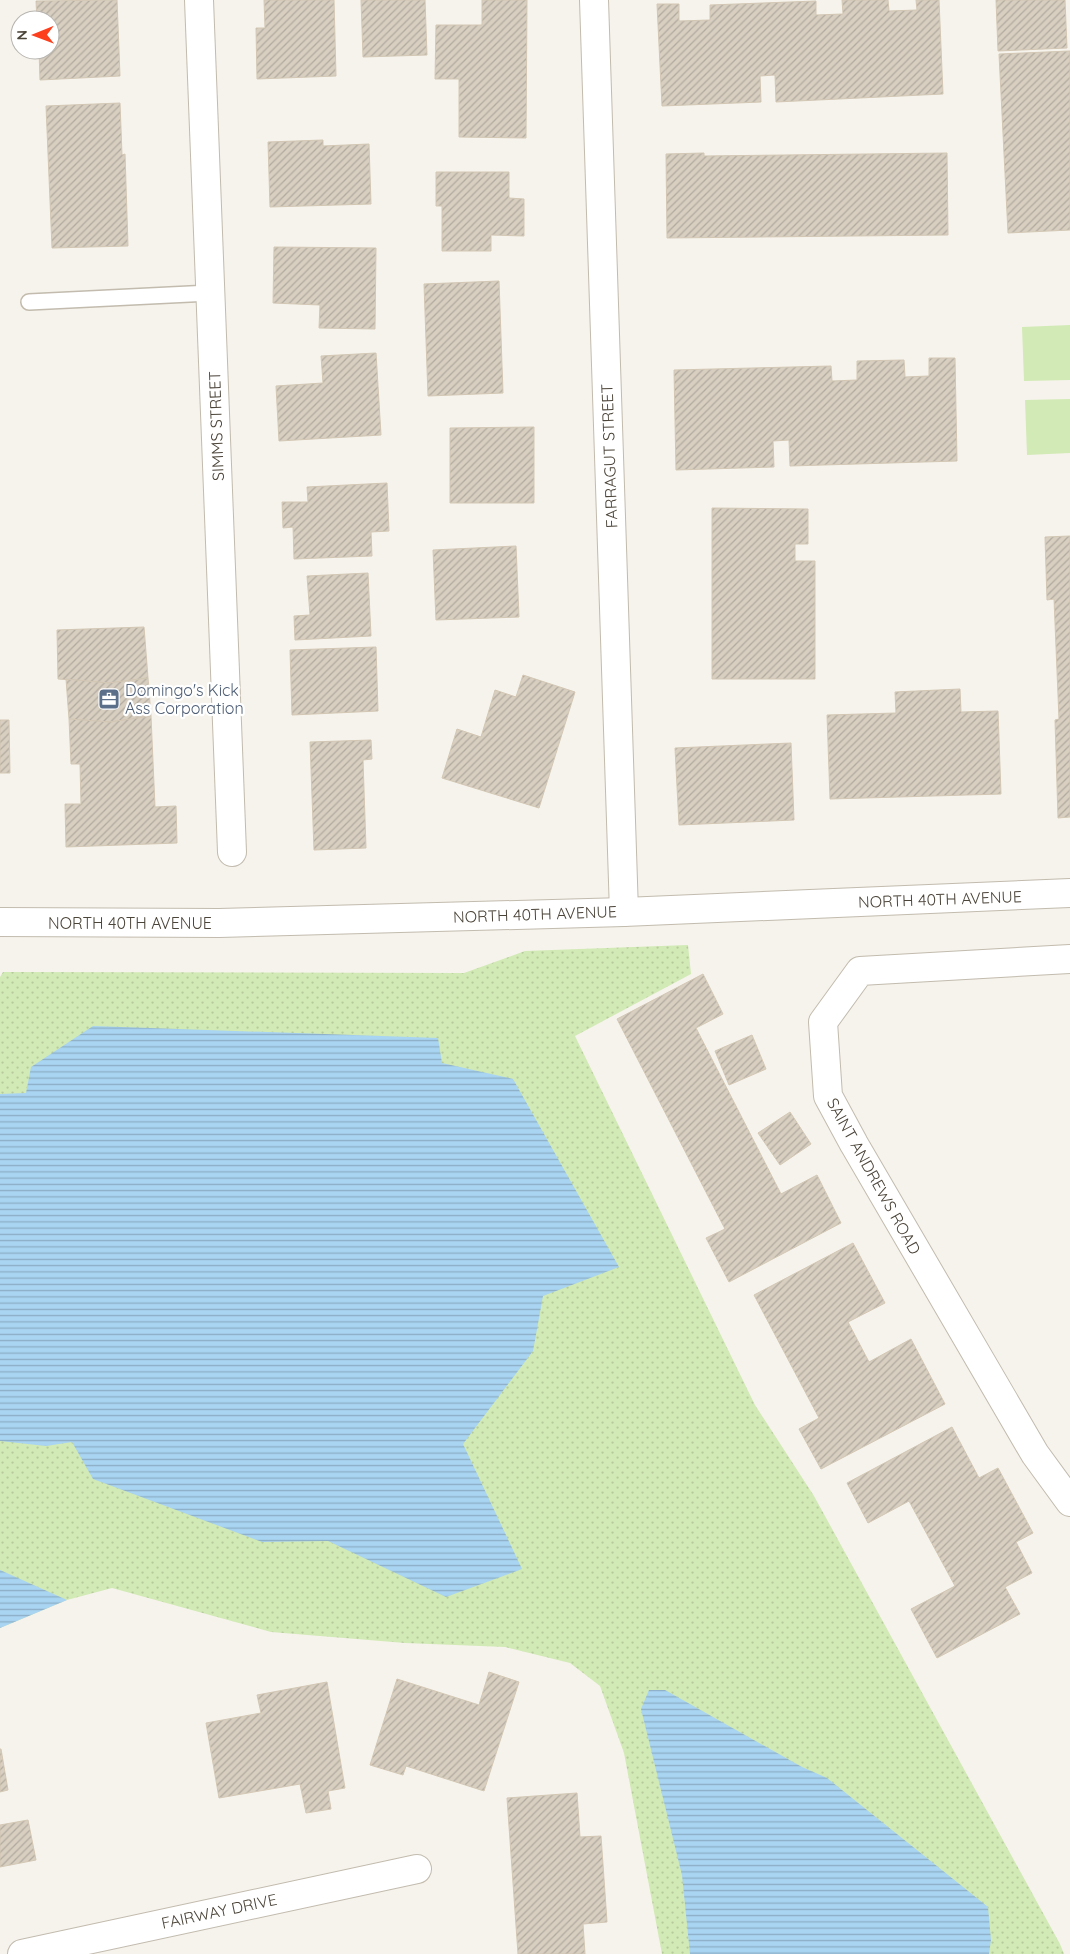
<svg xmlns="http://www.w3.org/2000/svg" width="1070" height="1954" font-family="Quicksand,sans-serif">
<style>
.grass{fill:url(#grass-dots)}
.pitch{fill:#d2eab5}
.water{fill:url(#water-rules)}
.building{fill:url(#building-hatch);stroke:#d3c7b4}
.lines{fill:none;stroke-linecap:round;stroke-linejoin:round}
.lane-casing{stroke:#c2bbae;stroke-width:18}
.street-casing{stroke:#c2bbae;stroke-width:30}
.lane{stroke:#fff;stroke-width:15}
.street{stroke:#fff;stroke-width:28}
.labels{text-anchor:middle;stroke-width:4.5;stroke-linejoin:round;paint-order:stroke}
.street-label{font-size:16px;fill:#4b4439;stroke:#fff}
.service-label{font-size:16px;fill:#4e5e75;stroke:#fff;text-anchor:start}
</style>
<defs>
<pattern id="grass-dots" width="8" height="8" patternUnits="userSpaceOnUse" patternTransform="scale(1.25)"><rect width="8" height="8" fill="#d2eab5"/><path d="M2 2h.1M6 6h.1" fill="none" stroke="#b6ca9c" stroke-width="1.8" stroke-linecap="round"/></pattern>
<pattern id="water-rules" width="6" height="5" patternUnits="userSpaceOnUse" patternTransform="scale(1.25)"><rect width="6" height="5" fill="#a9d4f2"/><path d="M0 2.5h6" fill="none" stroke="#8caec5"/></pattern>
<pattern id="building-hatch" width="6" height="6" patternUnits="userSpaceOnUse" patternTransform="scale(1.25)"><rect width="6" height="6" fill="#d8cfc1"/><path d="M-1 1l2-2M0 6l6-6M5 7l2-2" fill="none" stroke="#b1aa9e"/></pattern>
</defs>
<rect width="100%" height="100%" fill="#f6f3ec"/>
<path class="grass" d="M 688,945 L 691,974 L 575,1036 L 755,1405 L 814,1496 L 1060,1944 L 1064,1954 L 662,1954 L 624,1753 L 600,1686 L 570,1663 L 505,1647 L 405,1643 L 271,1632 L 112,1588 L 67,1600 L 0,1628 L 0,977 L 3,972 L 464,973 L 525,951 Z"/>
<g class="pitch">
<path d="M 1070,325 L 1070,380 L 1024,381 L 1022,327 Z"/>
<path d="M 1070,399 L 1070,453 L 1027,455 L 1025,400 Z"/>
</g>
<g class="water">
<path d="M 93,1026 L 438,1038 L 442,1063 L 513,1079 L 619,1267 L 543,1296 L 533,1351 L 463,1444 L 522,1569 L 446,1597 L 328,1541 L 262,1542 L 93,1479 L 72,1442 L 46,1446 L 0,1441 L 0,1094 L 26,1093 L 31,1067 Z"/>
<path d="M 0,1570 L 67,1600 L 0,1628 Z"/>
<path d="M 649,1690 L 665,1690 L 802,1767 L 827,1778 L 988,1907 L 991,1940 L 989,1954 L 690,1954 L 682,1875 L 641,1709 Z"/>
</g>
<g class="building">
<path d="M 117,0 L 120,76 L 40,80 L 39,50 L 50,50 L 50,20 L 37,20 L 36,1 Z"/>
<path d="M 264,0 L 334,0 L 336,76 L 257,79 L 256,28 L 265,28 Z"/>
<path d="M 361,0 L 425,0 L 427,55 L 363,57 Z"/>
<path d="M 482,0 L 527,0 L 526,138 L 459,137 L 459,79 L 435,79 L 436,25 L 482,25 Z"/>
<path d="M 842,0 L 888,0 L 889,11 L 917,10 L 916,0 L 939,0 L 943,94 L 776,102 L 775,75 L 760,76 L 761,102 L 662,106 L 657,4 L 679,4 L 679,21 L 710,20 L 710,5 L 816,1 L 816,15 L 843,14 Z"/>
<path d="M 996,0 L 1065,0 L 1067,48 L 998,51 Z"/>
<path d="M 1070,51 L 1070,230 L 1008,233 L 999,54 Z"/>
<path d="M 120,103 L 122,155 L 125,154 L 128,246 L 52,248 L 46,106 Z"/>
<path d="M 323,140 L 323,146 L 369,144 L 371,204 L 270,207 L 268,142 Z"/>
<path d="M 704,153 L 704,156 L 947,153 L 948,235 L 667,238 L 666,154 Z"/>
<path d="M 436,172 L 509,172 L 509,198 L 524,199 L 524,236 L 491,235 L 491,251 L 442,251 L 442,206 L 436,206 Z"/>
<path d="M 274,247 L 376,248 L 375,329 L 319,328 L 320,305 L 273,303 Z"/>
<path d="M 499,281 L 503,393 L 428,396 L 424,284 Z"/>
<path d="M 376,353 L 381,435 L 279,441 L 276,386 L 323,383 L 321,356 Z"/>
<path d="M 929,358 L 955,358 L 957,461 L 790,466 L 789,440 L 773,441 L 774,467 L 676,470 L 674,370 L 831,366 L 832,381 L 857,380 L 857,361 L 904,360 L 905,377 L 929,376 Z"/>
<path d="M 534,427 L 534,503 L 450,503 L 450,428 Z"/>
<path d="M 387,483 L 389,531 L 371,532 L 372,556 L 294,559 L 293,527 L 283,528 L 282,502 L 308,502 L 307,487 Z"/>
<path d="M 712,508 L 808,509 L 808,544 L 795,544 L 795,561 L 815,561 L 815,679 L 712,679 Z"/>
<path d="M 1070,536 L 1070,817 L 1058,818 L 1055,720 L 1059,719 L 1054,599 L 1047,600 L 1045,537 Z"/>
<path d="M 516,546 L 519,617 L 436,620 L 433,550 Z"/>
<path d="M 368,573 L 371,636 L 295,640 L 294,616 L 310,615 L 307,576 Z"/>
<path d="M 144,627 L 148,678 L 108,683 L 58,679 L 57,630 Z"/>
<path d="M 376,647 L 378,711 L 292,715 L 290,650 Z"/>
<path d="M 523,675 L 575,692 L 539,808 L 442,778 L 457,729 L 481,737 L 495,690 L 516,697 Z"/>
<path d="M 148,678 L 151,716 L 110,722 L 69,719 L 66,679 L 108,683 Z"/>
<path d="M 960,689 L 961,712 L 998,711 L 1001,794 L 830,799 L 827,715 L 896,713 L 895,692 Z"/>
<path d="M 151,716 L 155,807 L 176,806 L 177,843 L 66,847 L 65,804 L 81,804 L 80,764 L 71,764 L 69,719 L 110,722 Z"/>
<path d="M 0,720 L 9,720 L 10,773 L 0,773 Z"/>
<path d="M 371,740 L 372,759 L 363,760 L 366,848 L 314,850 L 310,742 Z"/>
<path d="M 791,743 L 794,820 L 679,825 L 675,748 Z"/>
<path d="M 703,974 L 723,1014 L 696,1028 L 781,1194 L 817,1175 L 841,1223 L 729,1282 L 706,1238 L 725,1229 L 617,1019 Z"/>
<path d="M 752,1035 L 766,1069 L 729,1085 L 715,1051 Z"/>
<path d="M 790,1112 L 811,1144 L 780,1165 L 758,1133 Z"/>
<path d="M 853,1243 L 885,1303 L 848,1322 L 869,1362 L 911,1339 L 945,1404 L 821,1469 L 799,1429 L 819,1418 L 754,1295 Z"/>
<path d="M 952,1427 L 979,1478 L 998,1468 L 1033,1533 L 1016,1542 L 1032,1573 L 1005,1587 L 1020,1614 L 937,1658 L 911,1609 L 955,1586 L 909,1501 L 868,1523 L 847,1483 Z"/>
<path d="M 489,1672 L 519,1682 L 484,1791 L 406,1766 L 403,1775 L 370,1765 L 397,1679 L 479,1705 Z"/>
<path d="M 327,1682 L 345,1788 L 328,1791 L 331,1809 L 306,1813 L 300,1784 L 219,1798 L 206,1723 L 261,1713 L 257,1695 Z"/>
<path d="M 1,1749 L 8,1790 L 0,1792 L 0,1749 Z"/>
<path d="M 577,1793 L 580,1837 L 601,1836 L 607,1922 L 583,1924 L 585,1954 L 518,1954 L 507,1798 Z"/>
<path d="M 28,1820 L 36,1860 L 0,1867 L 0,1825 Z"/>
</g>
<g class="lines">
<g class="lane-casing">
<path id="lane" d="M 29,302 L 210,293"/>
</g>
<g class="street-casing">
<g id="street">
<path d="M 199,0 L 232,852"/>
<path d="M 594,0 L 624,912"/>
<path d="M 0,922 L 219,923 L 624,912 L 1070,893"/>
<path d="M 1070,959 L 860,971 L 823,1022 L 828,1096 L 854,1144 L 1035,1454 L 1070,1502"/>
<path d="M 22,1954 L 417,1869"/>
</g>
</g>
<use href="#lane" class="lane"/>
<use href="#street" class="street"/>
</g>
<defs>
<g id="office-square" transform="scale(1.125)"><rect x="-9" y="-9" width="18" height="18" rx="4" fill="#5c6f8a" stroke="#fff"/><path d="M-6-3h4V-5.5h4V-3h4V5H-6ZM-1-4.5V-3h2v-1.5ZM-6 0V1H6V0Z" fill="#fff"/></g>
</defs>
<g fill-rule="evenodd">
<use href="#office-square" x="109" y="699"/>
</g>
<g class="labels">
<g class="street-label">
<text transform="translate(216 426) rotate(-92)" y="6">SIMMS STREET</text>
<text transform="translate(609 456) rotate(-92)" y="6">FARRAGUT STREET</text>
<text transform="translate(940 899) rotate(-2)" y="6">NORTH 40TH AVENUE</text>
<text transform="translate(535 914) rotate(-2)" y="6">NORTH 40TH AVENUE</text>
<text x="130" y="929">NORTH 40TH AVENUE</text>
<text transform="translate(874 1176) rotate(61)" y="6">SAINT ANDREWS ROAD</text>
<text transform="translate(219 1911) rotate(-12)" y="6">FAIRWAY DRIVE</text>
</g>
<g class="service-label">
<text x="125" y="696">Domingo's Kick<tspan x="125" dy="18">Ass Corporation</tspan></text>
</g>
</g>
<g transform="translate(35 35) rotate(269)"><circle r="24" fill="#ffffff" stroke="#b7b4b0"/>
<path d="M0-4L9 19L0 12L-9 19Z" fill="#fc3f1d"/>
<text y="-8" font-size="14" font-weight="bold" text-anchor="middle" fill="#4b4439">N</text>
</g>
</svg>
